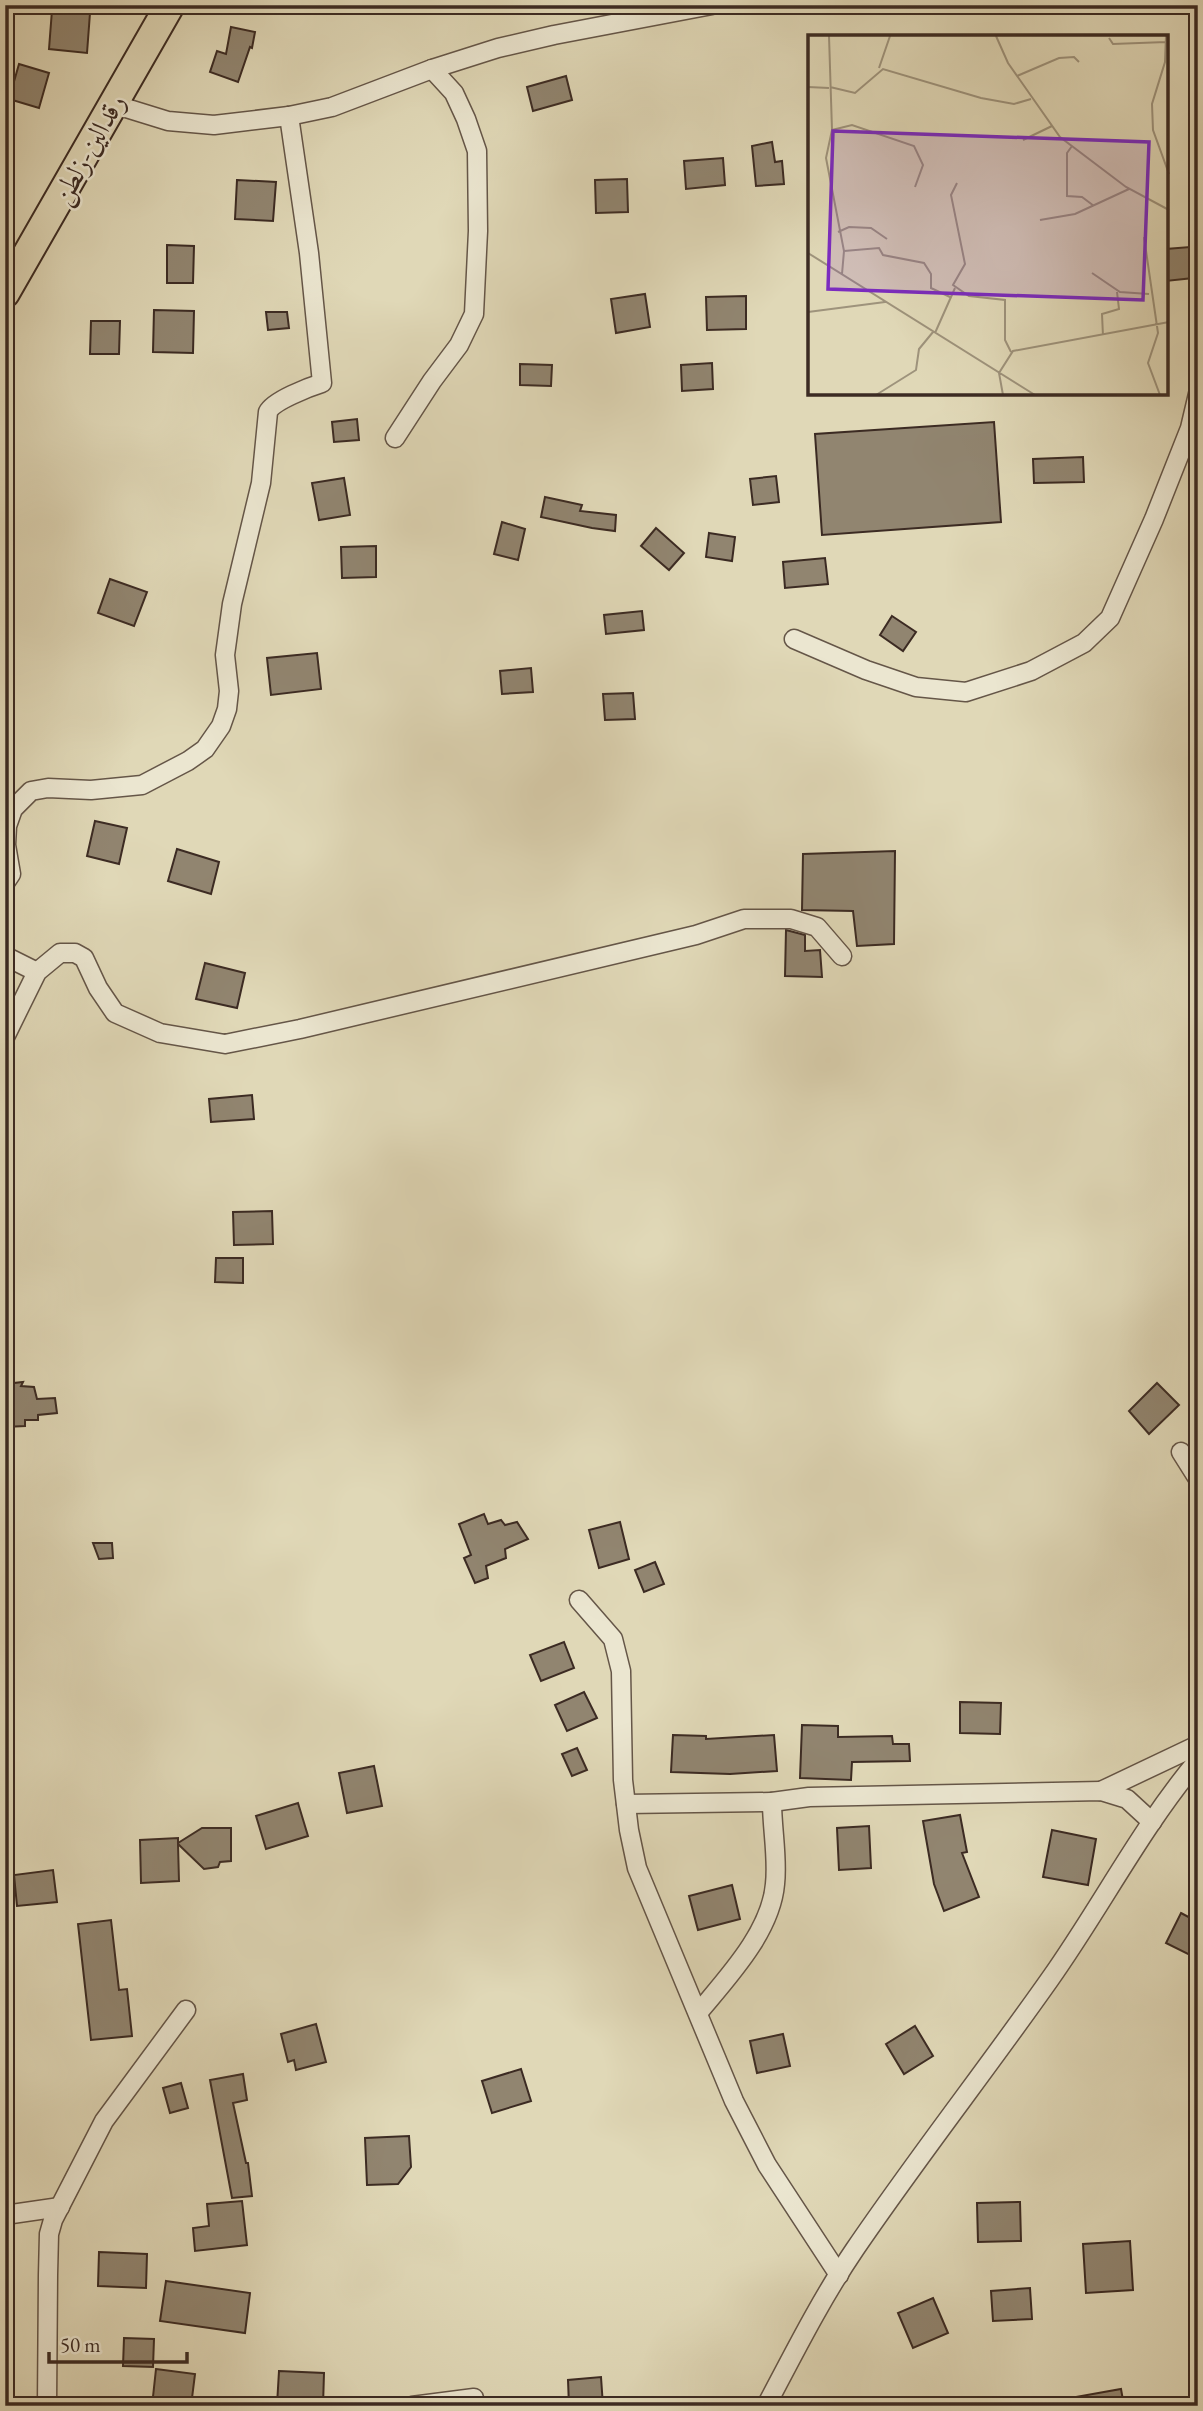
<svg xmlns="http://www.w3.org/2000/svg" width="1203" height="2411" font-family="'EB Garamond',Amiri,serif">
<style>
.building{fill:#918570;stroke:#3c2b23;stroke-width:2}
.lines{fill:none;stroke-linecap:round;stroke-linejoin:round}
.street-casing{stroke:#655648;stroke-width:21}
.primary-casing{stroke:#3c2b23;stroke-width:32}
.street{stroke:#ebe6d0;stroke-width:18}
.primary{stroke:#e0d8b7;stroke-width:28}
.labels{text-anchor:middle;stroke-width:5;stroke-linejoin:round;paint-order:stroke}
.street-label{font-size:28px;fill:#3c2b23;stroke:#ebe6d0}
.inset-road{fill:none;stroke:#9e937c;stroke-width:2}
.view{fill:#7b2cbf;fill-opacity:0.15;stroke:#7b2cbf;stroke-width:3.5}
.inset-edge{fill:none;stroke:#3c2b23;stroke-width:3.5}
</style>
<rect width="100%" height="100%" fill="#e0d8b7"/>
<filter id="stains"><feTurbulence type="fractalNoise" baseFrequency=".00286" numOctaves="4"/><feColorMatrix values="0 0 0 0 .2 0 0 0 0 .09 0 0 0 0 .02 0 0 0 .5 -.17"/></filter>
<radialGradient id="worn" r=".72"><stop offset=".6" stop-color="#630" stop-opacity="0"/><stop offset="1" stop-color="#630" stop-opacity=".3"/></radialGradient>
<g class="building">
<path d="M 52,10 L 90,13 L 87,53 L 49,49 Z"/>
<path d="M 231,27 L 255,32 L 252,48 L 250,47 L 238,82 L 210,72 L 217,51 L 226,54 Z"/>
<path d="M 19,64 L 49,73 L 39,108 L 9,99 Z"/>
<path d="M 566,76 L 572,100 L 533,111 L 527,87 Z"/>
<path d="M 772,142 L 775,162 L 782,161 L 784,184 L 756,186 L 752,146 Z"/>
<path d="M 723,158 L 725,185 L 686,189 L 684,161 Z"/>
<path d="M 627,179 L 628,212 L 596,213 L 595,180 Z"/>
<path d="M 237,180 L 276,182 L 273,221 L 235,219 Z"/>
<path d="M 167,245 L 194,246 L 193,283 L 167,283 Z"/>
<path d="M 1190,247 L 1193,278 L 1166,281 L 1166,249 Z"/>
<path d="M 645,294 L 650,327 L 616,333 L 611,299 Z"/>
<path d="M 746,296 L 746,329 L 707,330 L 706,297 Z"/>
<path d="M 154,310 L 194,311 L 193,353 L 153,352 Z"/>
<path d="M 266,312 L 287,312 L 289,328 L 268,330 Z"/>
<path d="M 91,321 L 120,321 L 119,354 L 90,354 Z"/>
<path d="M 712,363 L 713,389 L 682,391 L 681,365 Z"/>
<path d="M 520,364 L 552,365 L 551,386 L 520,385 Z"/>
<path d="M 357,419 L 359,440 L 334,442 L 332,422 Z"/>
<path d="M 994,422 L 1001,522 L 822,535 L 815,434 Z"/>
<path d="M 1083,457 L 1084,482 L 1034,483 L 1033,459 Z"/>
<path d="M 776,476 L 779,502 L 753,505 L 750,479 Z"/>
<path d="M 344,478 L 350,515 L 319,520 L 312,483 Z"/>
<path d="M 545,497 L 582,505 L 580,511 L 616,515 L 615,531 L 592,528 L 541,517 Z"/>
<path d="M 502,522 L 525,529 L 518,560 L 494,554 Z"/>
<path d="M 656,528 L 684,553 L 669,570 L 641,546 Z"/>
<path d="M 709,533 L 735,537 L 732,561 L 706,557 Z"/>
<path d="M 376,546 L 376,577 L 342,578 L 341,547 Z"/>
<path d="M 825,558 L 828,584 L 785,588 L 783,562 Z"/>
<path d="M 110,579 L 147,592 L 134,626 L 98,613 Z"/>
<path d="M 642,611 L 644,630 L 606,634 L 604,615 Z"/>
<path d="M 892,616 L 916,632 L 903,651 L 880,635 Z"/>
<path d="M 317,653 L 321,689 L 271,695 L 267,658 Z"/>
<path d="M 531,668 L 533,692 L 502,694 L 500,671 Z"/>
<path d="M 633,693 L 635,719 L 605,720 L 603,694 Z"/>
<path d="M 95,821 L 127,828 L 119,864 L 87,856 Z"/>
<path d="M 177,849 L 219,862 L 211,894 L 168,881 Z"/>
<path d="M 895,851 L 894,944 L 857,946 L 853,911 L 802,910 L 803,854 Z"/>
<path d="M 786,930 L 805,935 L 805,951 L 820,950 L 822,977 L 785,976 Z"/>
<path d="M 205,963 L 245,973 L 237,1008 L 196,999 Z"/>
<path d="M 252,1095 L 254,1119 L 211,1122 L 209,1099 Z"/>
<path d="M 272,1211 L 273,1244 L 234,1245 L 233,1212 Z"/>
<path d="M 216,1258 L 243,1258 L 243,1283 L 215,1282 Z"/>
<path d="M 23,1382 L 21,1386 L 34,1387 L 37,1399 L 55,1398 L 57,1413 L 38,1415 L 38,1420 L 25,1420 L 25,1426 L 5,1427 L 5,1384 Z"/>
<path d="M 1157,1383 L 1179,1405 L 1149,1434 L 1129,1411 Z"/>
<path d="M 484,1514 L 488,1524 L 501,1520 L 505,1525 L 517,1522 L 528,1539 L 505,1549 L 506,1558 L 486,1566 L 488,1578 L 475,1583 L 464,1558 L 471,1555 L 459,1524 Z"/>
<path d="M 620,1522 L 629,1559 L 599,1568 L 589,1530 Z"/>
<path d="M 93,1543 L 112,1543 L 113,1558 L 99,1559 Z"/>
<path d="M 655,1562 L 664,1584 L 644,1592 L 635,1570 Z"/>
<path d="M 564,1642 L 574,1668 L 541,1681 L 530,1655 Z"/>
<path d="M 584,1692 L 597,1718 L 567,1731 L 555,1705 Z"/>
<path d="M 960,1702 L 1001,1703 L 1000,1734 L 960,1733 Z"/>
<path d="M 802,1725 L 838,1726 L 838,1737 L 892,1736 L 893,1744 L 909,1744 L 910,1761 L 852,1762 L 851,1780 L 800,1778 Z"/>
<path d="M 673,1735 L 706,1736 L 706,1739 L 774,1735 L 777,1771 L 730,1774 L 671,1772 Z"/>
<path d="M 577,1748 L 587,1770 L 572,1776 L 562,1754 Z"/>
<path d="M 374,1766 L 382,1806 L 347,1813 L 339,1773 Z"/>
<path d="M 298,1803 L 308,1836 L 266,1849 L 256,1816 Z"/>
<path d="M 960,1815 L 967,1852 L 962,1853 L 979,1897 L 944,1911 L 934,1884 L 923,1821 Z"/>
<path d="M 869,1826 L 871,1868 L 839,1870 L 837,1828 Z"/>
<path d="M 202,1828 L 231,1828 L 231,1861 L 220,1862 L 218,1867 L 204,1869 L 178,1844 L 179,1881 L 141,1883 L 140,1840 L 178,1838 L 178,1843 Z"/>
<path d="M 1052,1830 L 1096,1839 L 1088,1885 L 1043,1877 Z"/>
<path d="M 53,1870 L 57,1902 L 17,1906 L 14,1875 Z"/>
<path d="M 732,1885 L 740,1919 L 698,1930 L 689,1896 Z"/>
<path d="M 1181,1913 L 1198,1922 L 1198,1959 L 1166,1943 Z"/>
<path d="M 111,1920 L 119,1990 L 127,1989 L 132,2036 L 91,2040 L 78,1924 Z"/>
<path d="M 316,2024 L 326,2062 L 296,2070 L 294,2060 L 288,2062 L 281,2034 Z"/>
<path d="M 915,2026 L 933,2056 L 904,2074 L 886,2044 Z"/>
<path d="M 783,2034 L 790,2066 L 757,2073 L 750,2041 Z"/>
<path d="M 521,2069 L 531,2101 L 492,2113 L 482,2081 Z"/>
<path d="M 243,2074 L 247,2100 L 233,2103 L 246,2163 L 248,2163 L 252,2196 L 232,2198 L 210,2080 Z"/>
<path d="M 181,2083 L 188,2108 L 170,2113 L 163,2088 Z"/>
<path d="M 409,2136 L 411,2167 L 398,2184 L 367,2185 L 365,2138 Z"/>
<path d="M 242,2201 L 247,2245 L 195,2251 L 193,2228 L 209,2226 L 207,2204 Z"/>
<path d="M 1020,2202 L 1021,2241 L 978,2242 L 977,2203 Z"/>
<path d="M 1130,2241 L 1133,2290 L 1086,2293 L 1083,2244 Z"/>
<path d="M 99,2252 L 147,2254 L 146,2288 L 98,2286 Z"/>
<path d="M 166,2281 L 250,2293 L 245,2333 L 160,2321 Z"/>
<path d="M 1030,2288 L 1032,2319 L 993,2321 L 991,2291 Z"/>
<path d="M 933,2298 L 948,2333 L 913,2348 L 898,2313 Z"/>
<path d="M 124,2338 L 154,2339 L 153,2367 L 123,2366 Z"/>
<path d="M 156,2369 L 195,2374 L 191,2406 L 152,2406 Z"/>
<path d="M 279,2371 L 324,2373 L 323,2406 L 277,2405 Z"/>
<path d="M 601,2377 L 603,2406 L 569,2406 L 568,2380 Z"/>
<path d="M 1121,2389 L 1124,2406 L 1071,2406 L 1070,2398 Z"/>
</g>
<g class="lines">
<g class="street-casing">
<g id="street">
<path d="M 113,104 L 168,121 L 214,125 L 289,116 L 332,107 L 432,69 L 498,48 L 554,35 L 712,5"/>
<path d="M 395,438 L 432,381 L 459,345 L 474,314 L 478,231 L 477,151 L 466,119 L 454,93 L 432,69"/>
<path d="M 794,639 L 866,670 L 916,687 L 966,692 L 1031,671 L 1084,643 L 1110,618 L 1154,519 L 1190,428 L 1198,394"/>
<path d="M 5,883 L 11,874 L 6,845 L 7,826 L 13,809 L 31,791 L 48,788 L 91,790 L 142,785 L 188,761 L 205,749 L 221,726 L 227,709 L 229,691 L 225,655 L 232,604 L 261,483 L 268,412 C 273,401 309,387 322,383 L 309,253 L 289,116"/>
<path d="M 5,956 L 37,972"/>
<path d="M 5,1037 L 37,972 L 60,953 L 75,953 L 84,958 L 98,988 L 115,1013 L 160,1033 L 225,1044 L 300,1029 L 696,935 L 744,919 L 791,919 L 817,927 L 842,956"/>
<path d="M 1181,1452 L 1198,1479"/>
<path d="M 579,1600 L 613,1639 L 621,1671 L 623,1780 L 629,1830 L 637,1868 L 734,2101 L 767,2165 L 839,2275"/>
<path d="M 1101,1791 L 1198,1745"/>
<path d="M 626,1804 L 772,1802"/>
<path d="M 698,2013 C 727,1978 771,1932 775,1884 C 778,1858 772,1829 772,1802 L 809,1797 L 1101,1791 L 1127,1799 L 1152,1822"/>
<path d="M 5,2215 L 60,2207"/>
<path d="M 47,2406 L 48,2275 L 49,2234 L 53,2220 L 104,2121 L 186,2010"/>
<path d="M 412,2406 L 474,2398"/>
<path d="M 766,2406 C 794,2353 821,2299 855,2249 C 917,2158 986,2070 1050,1979 C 1101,1907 1141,1828 1198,1760"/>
</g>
</g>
<g class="primary-casing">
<path id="primary" d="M 5,293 L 170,5"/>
</g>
<use href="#street" class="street"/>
<use href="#primary" class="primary"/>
</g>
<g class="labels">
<g class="street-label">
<text transform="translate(88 149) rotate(-61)" y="10">رقدالين-زلطن</text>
</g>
</g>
<g transform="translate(808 35)">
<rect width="360" height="360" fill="#e0d8b7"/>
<path class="inset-road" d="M 21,1 L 24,95 L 18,123 L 36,216 L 34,239M 188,1 L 200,28 L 252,102 L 318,152 L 361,175M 358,1 L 357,27 L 344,69 L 345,95 L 361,139M 301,3 L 305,9 L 358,7M 71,33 L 82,1M 209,41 L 251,23 L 266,22 L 271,27M 0,52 L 21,53M 22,52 L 47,58 L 75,34 L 173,63 L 206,69 L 223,64M 24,95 L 44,90 L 106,111 L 115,130 L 107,152M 215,105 L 244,91M 264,111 L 259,118 L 259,161 L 274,162 L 286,171M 149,148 L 143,160 L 157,229 L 145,250 L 161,261 L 197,265 L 197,305 L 203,317M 232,185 L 267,179 L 321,154M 30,197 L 41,192 L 63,193 L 79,204M 336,202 L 350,298 L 340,328 L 352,360M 36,216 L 71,213 L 75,220 L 116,228 L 123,239 L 123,253 L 142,262M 0,218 L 227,360M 284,238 L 312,257 L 341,259M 0,277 L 77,267M 127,298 L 147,253M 295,301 L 294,279 L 311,274 L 309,257M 68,360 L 108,335 L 111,314 L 125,297M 195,360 L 191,338 L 205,316 L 361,287"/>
<path class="view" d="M 25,96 L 341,107 L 335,265 L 20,254 Z"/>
<rect width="360" height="360" class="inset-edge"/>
</g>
<rect width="1203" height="2411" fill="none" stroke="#e0d8b7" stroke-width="28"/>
<rect x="7" y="7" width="1189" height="2397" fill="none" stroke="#3c2b23" stroke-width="3.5"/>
<rect x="14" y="14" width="1175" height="2383" fill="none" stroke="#3c2b23" stroke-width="2"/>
<path d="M49 2352v10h138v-10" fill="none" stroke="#3c2b23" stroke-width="3.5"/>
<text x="60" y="2352" font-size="21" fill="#3c2b23" stroke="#ebe6d0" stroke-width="5" paint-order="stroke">50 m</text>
<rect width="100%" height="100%" filter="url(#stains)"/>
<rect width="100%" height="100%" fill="url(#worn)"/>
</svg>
